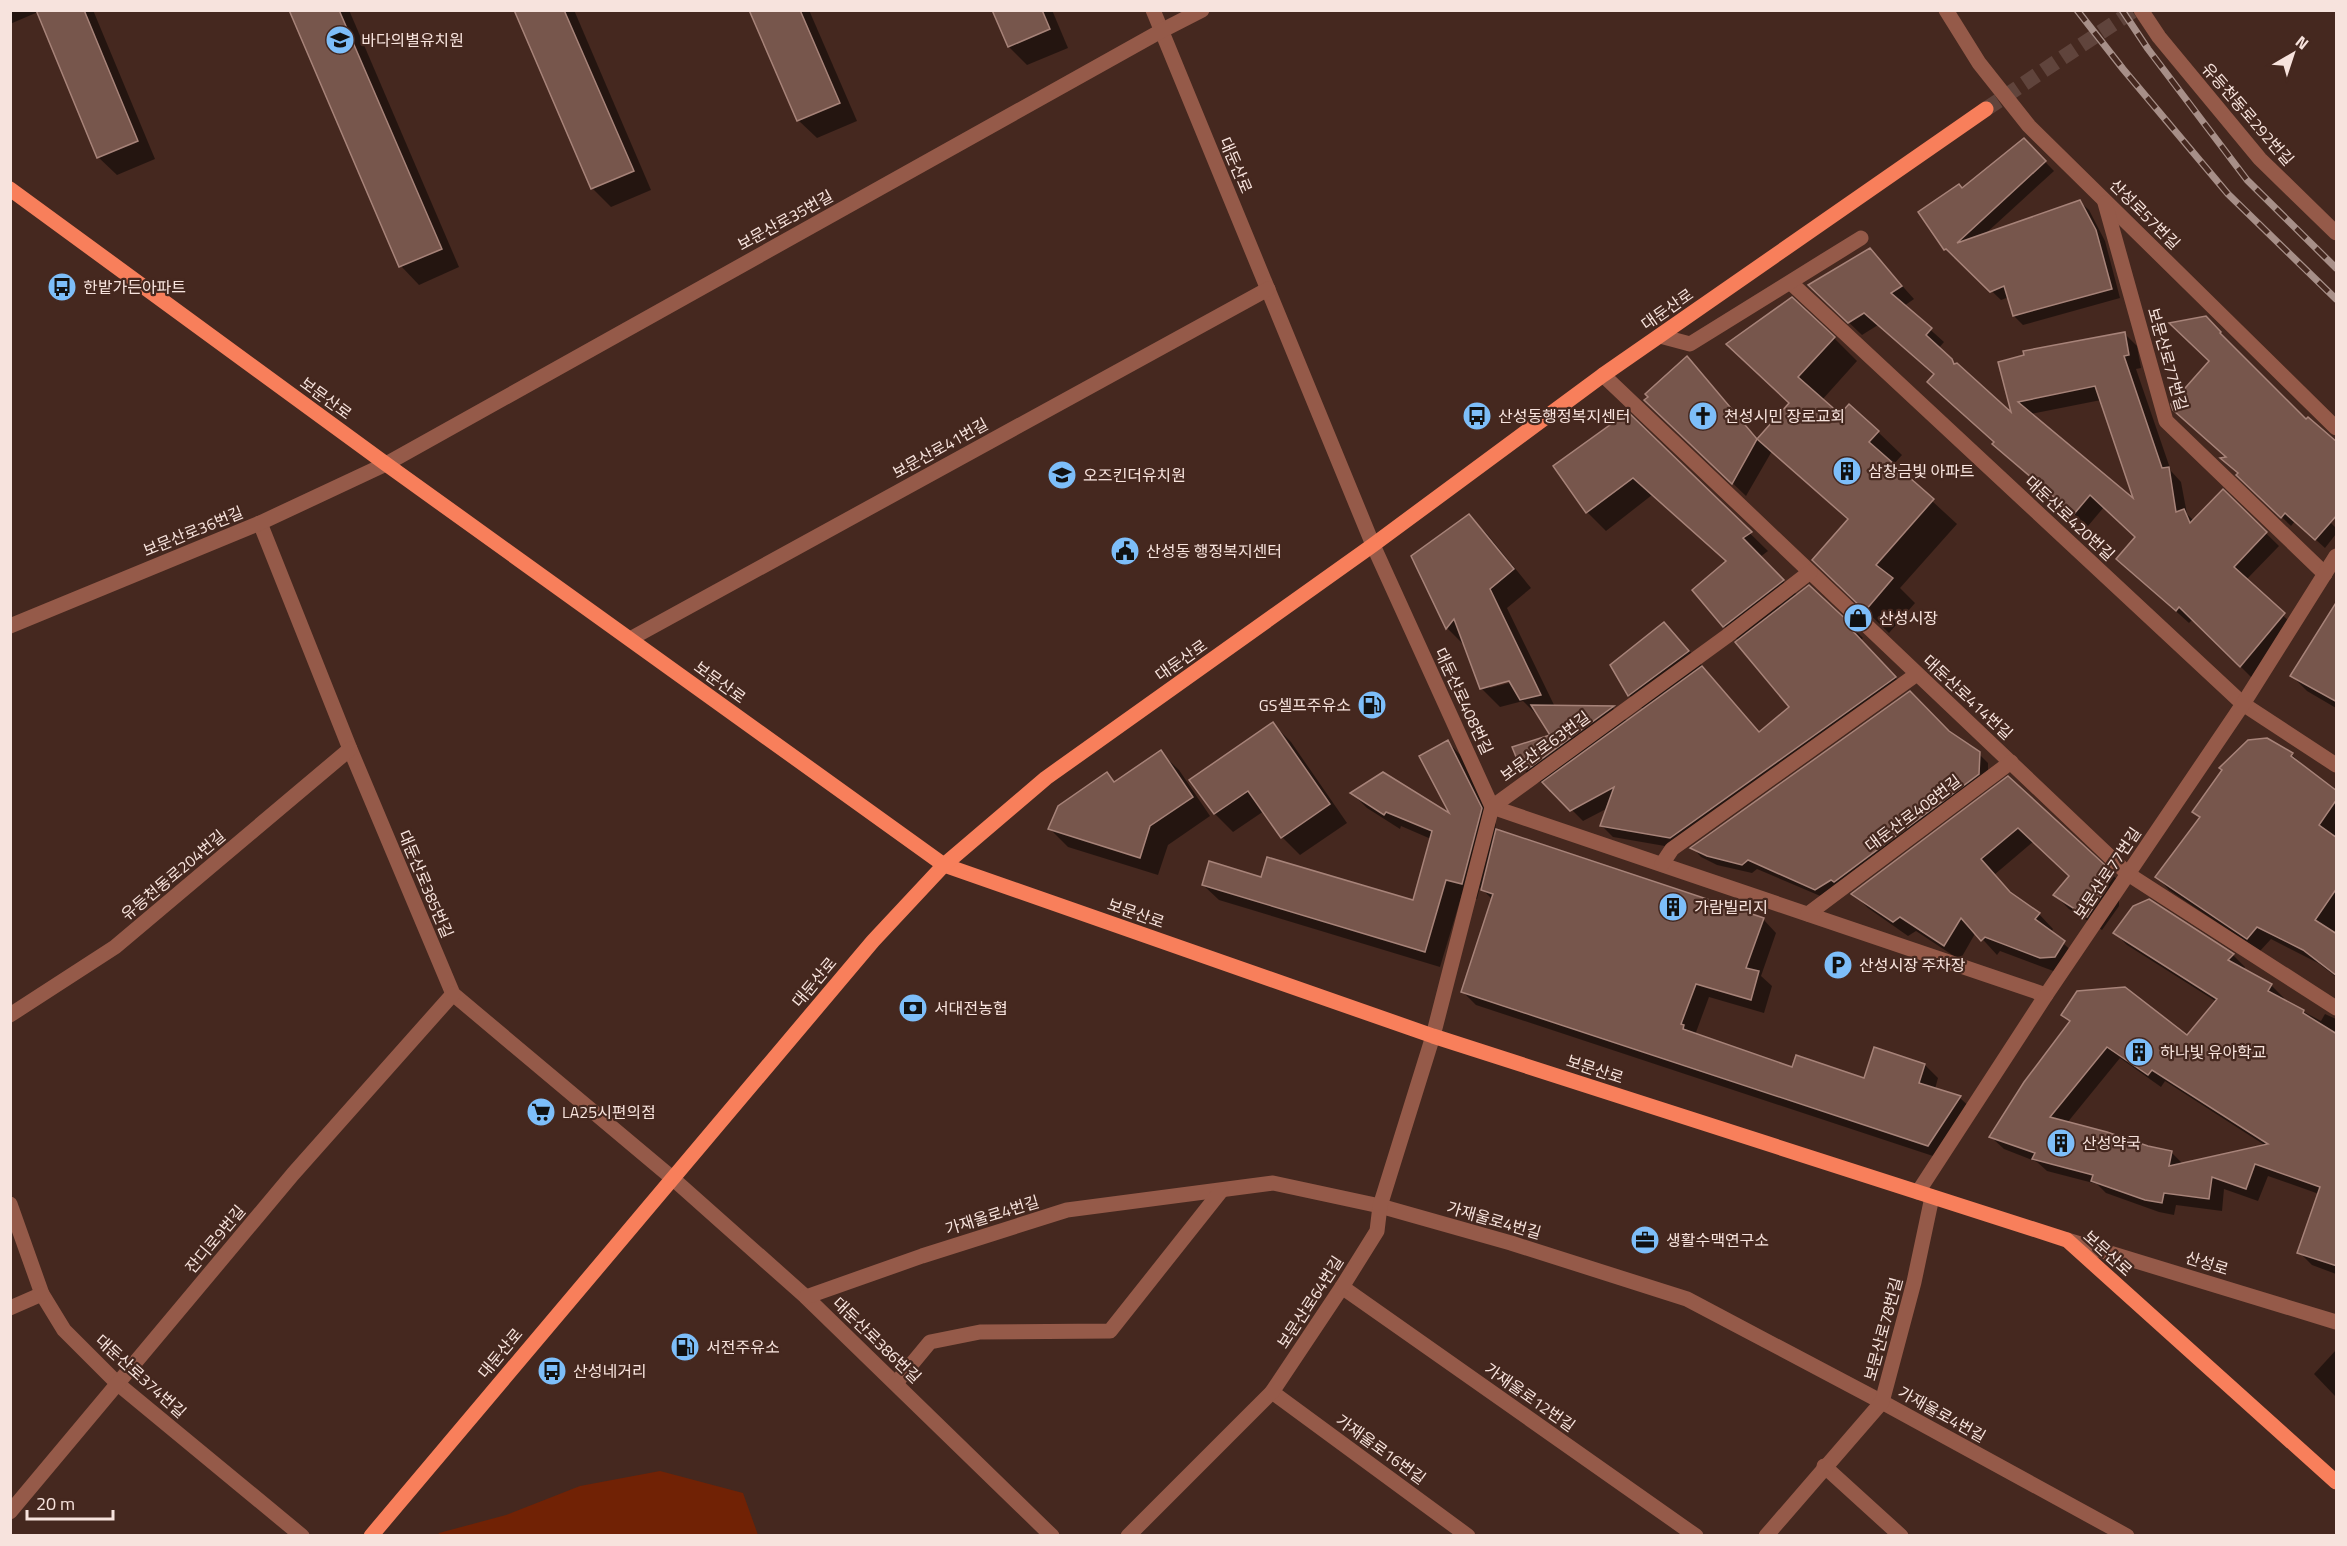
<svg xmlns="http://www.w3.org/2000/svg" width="2347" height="1546" font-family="'Titillium Web','Noto Sans KR',sans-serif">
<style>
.green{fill:#712205}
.shadow{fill:#0007;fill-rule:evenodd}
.building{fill:#77564c;stroke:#a78379;stroke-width:1.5;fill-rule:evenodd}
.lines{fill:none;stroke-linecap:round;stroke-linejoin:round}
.major-tunnel{stroke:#60443c;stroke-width:15;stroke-dasharray:15 8;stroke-linecap:butt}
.minor{stroke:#955a49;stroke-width:15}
.major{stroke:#f87f5b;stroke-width:15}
.rail-casing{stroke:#a78f88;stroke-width:7}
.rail{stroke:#45281f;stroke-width:4.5;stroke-dasharray:14;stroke-linecap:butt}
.labels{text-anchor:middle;stroke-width:4.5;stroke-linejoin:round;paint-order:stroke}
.poi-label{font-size:16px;fill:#f7e3dd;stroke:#45281f;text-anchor:start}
.street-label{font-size:16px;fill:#f7e3dd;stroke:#45281f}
</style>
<rect width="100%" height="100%" fill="#45281f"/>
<path class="green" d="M 660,1471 L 743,1493 L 758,1535 L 438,1535 L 439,1533 L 506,1515 L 580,1486 Z"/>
<g class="shadow">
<path d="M 10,10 L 93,10 L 155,159 L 117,175 L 98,157 L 38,12 L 10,24 Z"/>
<path d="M 290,10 L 349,10 L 459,267 L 419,285 L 401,266 Z"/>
<path d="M 516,10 L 574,10 L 651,190 L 611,207 L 592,188 Z"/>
<path d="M 751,10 L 809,10 L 857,121 L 817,138 L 798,120 Z"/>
<path d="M 993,10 L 1052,10 L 1068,48 L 1027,65 L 1009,47 Z"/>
<path d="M 2024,140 L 2054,171 L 1984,235 L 2079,201 L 2089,210 L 2105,241 L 2120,298 L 2023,325 L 2014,316 L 2009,297 L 2001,300 L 1956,257 L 1954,258 L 1945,249 L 1963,190 Z"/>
<path d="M 1870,250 L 1914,299 L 1904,306 L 1944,342 L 1938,349 L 2014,416 L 2000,363 L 2124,333 L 2137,346 L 2141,368 L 2136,369 L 2171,471 L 2181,482 L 2187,514 L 2194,521 L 2223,491 L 2279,546 L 2246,580 L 2296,628 L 2253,679 L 2193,619 L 2189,623 L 2118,559 L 2136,537 L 2104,507 L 2088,526 L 2007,457 L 1935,375 L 1878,325 L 1862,335 L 1823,298 ZM 2101,400 L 2136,503 L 2031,414 Z"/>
<path d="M 2205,318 L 2229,342 L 2227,343 L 2326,518 L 2336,528 L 2336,534 L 2325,548 L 2295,521 L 2291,526 L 2238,475 L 2239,474 L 2228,458 L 2211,362 Z"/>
<path d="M 1834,338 L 1857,361 L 1822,400 L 1841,416 L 1849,406 L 1878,432 L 1902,455 L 1893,465 L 1957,524 L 1900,588 L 1915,603 L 1889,633 L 1837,583 L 1848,520 L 1772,451 L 1746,496 L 1660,414 L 1687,358 L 1758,440 L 1790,404 L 1728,344 Z"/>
<path d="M 1628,414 L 1768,551 L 1760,557 L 1798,596 L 1809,587 L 1863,638 L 1861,640 L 1906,689 L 1682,849 L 1613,837 L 1602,826 L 1608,808 L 1583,821 L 1543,781 L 1537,783 L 1522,768 L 1514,748 L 1553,736 L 1540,718 L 1523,701 L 1500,707 L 1481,688 L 1466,647 L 1447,628 L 1413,556 L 1469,516 L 1487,534 L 1531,588 L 1507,608 L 1555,707 L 1613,708 L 1628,722 L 1644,710 L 1629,695 L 1664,624 L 1682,642 L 1759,733 L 1791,707 L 1739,641 L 1724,626 L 1727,562 L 1652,495 L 1606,531 L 1587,512 L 1555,466 ZM 1516,678 L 1517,681 L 1490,688 L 1490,685 Z"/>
<path d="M 2336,604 L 2336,708 L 2307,691 L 2292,676 Z"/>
<path d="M 1273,724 L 1291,742 L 1347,823 L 1300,855 L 1282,837 L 1264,811 L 1233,832 L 1215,814 Z"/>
<path d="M 1448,742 L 1463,758 L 1496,824 L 1495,830 L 1763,919 L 1776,933 L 1761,976 L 1772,986 L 1764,1013 L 1709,997 L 1695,1035 L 1793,1069 L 1865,1080 L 1925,1065 L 1938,1078 L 1935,1089 L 1960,1098 L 1974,1111 L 1942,1159 L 1476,1005 L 1463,992 L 1493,900 L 1480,887 L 1477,899 L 1462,894 L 1440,967 L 1219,900 L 1203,885 L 1262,879 L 1414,902 L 1431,839 L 1401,826 L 1400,829 L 1367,808 L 1352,793 L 1453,817 Z"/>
<path d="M 1160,752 L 1179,770 L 1210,816 L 1168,845 L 1158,875 L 1068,847 L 1050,829 L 1107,774 L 1115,783 Z"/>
<path d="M 1979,754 L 1988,763 L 1988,783 L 1825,898 L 1757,869 L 1752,873 L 1717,865 L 1701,857 L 1693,848 Z"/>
<path d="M 2292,755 L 2336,793 L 2336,977 L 2318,963 L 2271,939 L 2260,951 L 2169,890 L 2157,877 L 2201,819 L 2194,812 Z"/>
<path d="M 2008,778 L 2119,881 L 2119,906 L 2102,930 L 2069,909 L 2055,895 L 2071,876 L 2034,841 L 1994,875 L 2014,897 L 2039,914 L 2053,929 L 2051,932 L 2078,957 L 2056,972 L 2000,951 L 1997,955 L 1976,932 L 1960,960 L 1916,931 L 1908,936 L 1868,908 L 1854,894 Z"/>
<path d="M 2115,933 L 2233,955 L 2245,967 L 2243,970 L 2271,985 L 2284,998 L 2282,1000 L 2321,1021 L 2325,1014 L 2336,1019 L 2336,1274 L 2312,1265 L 2299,1252 L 2319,1194 L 2268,1176 L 2258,1201 L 2224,1189 L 2222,1211 L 2176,1205 L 2174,1215 L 2159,1212 L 2106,1193 L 2097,1184 L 2047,1171 L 2037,1162 L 2004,1149 L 1991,1137 L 2071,1023 L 2063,1015 L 2187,1037 L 2217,1002 L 2127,945 ZM 2120,1058 L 2161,1087 L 2165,1081 L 2266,1146 L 2183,1164 L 2171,1152 L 2148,1148 L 2067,1123 Z"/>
<path d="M 2336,1350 L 2336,1397 L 2314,1374 Z"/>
</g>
<g class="building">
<path d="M 36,10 L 84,10 L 138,141 L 97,158 Z"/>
<path d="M 289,10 L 339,10 L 442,249 L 399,267 Z"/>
<path d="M 514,10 L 564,10 L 634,171 L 591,189 Z"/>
<path d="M 749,10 L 800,10 L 840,103 L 797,121 Z"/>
<path d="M 992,10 L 1042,10 L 1050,29 L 1008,47 Z"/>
<path d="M 2024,138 L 2046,161 L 1957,243 L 2080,200 L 2096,230 L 2112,289 L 2013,316 L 2004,286 L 1990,292 L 1946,249 L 1944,250 L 1918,212 L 1959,184 L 1962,188 Z"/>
<path d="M 1870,248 L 1902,286 L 1891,293 L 1932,328 L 1926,335 L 1952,359 L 1954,364 L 1957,363 L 2011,412 L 1998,362 L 2024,355 L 2023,351 L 2125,332 L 2129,355 L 2124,356 L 2162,468 L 2169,467 L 2176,512 L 2184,509 L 2190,523 L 2223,489 L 2267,532 L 2234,567 L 2285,613 L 2240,667 L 2179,607 L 2176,611 L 2116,559 L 2135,537 L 2090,495 L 2074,514 L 1992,444 L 1994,442 L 1927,382 L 1934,374 L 1864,313 L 1848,323 L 1808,285 ZM 2095,386 L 2133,498 L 2018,402 Z"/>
<path d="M 1792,297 L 1835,337 L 1798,377 L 1840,414 L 1849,404 L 1879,431 L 1869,442 L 1934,499 L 1876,565 L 1893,578 L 1865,611 L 1812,560 L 1848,519 L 1757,439 L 1789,403 L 1726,344 Z"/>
<path d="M 2206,316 L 2221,332 L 2220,333 L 2306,419 L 2308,417 L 2337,442 L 2337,515 L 2315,540 L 2285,513 L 2281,518 L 2236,475 L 2238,473 L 2220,458 L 2226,457 L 2173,410 L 2171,404 L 2209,361 L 2169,323 Z"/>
<path d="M 1687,356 L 1757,439 L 1732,484 L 1644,400 L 1648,397 L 1645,394 Z"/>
<path d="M 1628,412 L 1752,532 L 1743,538 L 1784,580 L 1723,627 L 1692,590 L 1726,561 L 1633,478 L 1586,513 L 1553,466 Z"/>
<path d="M 1469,514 L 1514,569 L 1490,589 L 1541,695 L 1520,700 L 1509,681 L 1480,689 L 1454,619 L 1446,629 L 1411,556 Z"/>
<path d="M 1809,585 L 1852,625 L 1850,628 L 1896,677 L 1670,838 L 1600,826 L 1614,787 L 1570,811 L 1542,782 L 1702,666 L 1759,732 L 1789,707 L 1735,642 Z"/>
<path d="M 2337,601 L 2337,702 L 2290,676 Z"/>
<path d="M 1664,622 L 1689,651 L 1628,696 L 1610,665 Z"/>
<path d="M 1910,691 L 1949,731 L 1980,752 L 1979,774 L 1834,882 L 1831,880 L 1815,890 L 1748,860 L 1742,865 L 1707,856 L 1690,848 Z"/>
<path d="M 1531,705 L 1614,706 L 1528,769 L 1526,767 L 1521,769 L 1512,747 L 1550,735 Z"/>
<path d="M 1273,722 L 1330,804 L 1281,838 L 1248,791 L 1214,814 L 1189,780 Z"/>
<path d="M 2267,738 L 2293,753 L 2291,756 L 2337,791 L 2337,799 L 2319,825 L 2337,838 L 2337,888 L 2315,920 L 2337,934 L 2337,976 L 2303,950 L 2257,927 L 2247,939 L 2155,877 L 2200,817 L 2192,812 L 2222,770 L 2219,768 L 2248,740 Z"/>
<path d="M 1448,740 L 1482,808 L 1462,884 L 1446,880 L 1425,952 L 1202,885 L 1209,861 L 1261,877 L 1267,857 L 1413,900 L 1432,831 L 1386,812 L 1384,815 L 1350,793 L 1383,772 L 1449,813 L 1419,756 Z"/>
<path d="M 1161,750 L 1193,797 L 1150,826 L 1140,858 L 1048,829 L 1058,806 L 1107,772 L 1114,782 Z"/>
<path d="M 2008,776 L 2105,865 L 2105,890 L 2087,917 L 2053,895 L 2069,876 L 2018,828 L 1981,859 L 2010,892 L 2040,913 L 2035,919 L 2065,941 L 2055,957 L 2040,958 L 1985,937 L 1981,941 L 1961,918 L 1944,946 L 1900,917 L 1893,922 L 1851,894 Z"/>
<path d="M 1496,829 L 1764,918 L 1746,968 L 1759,971 L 1751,1000 L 1696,984 L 1681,1024 L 1684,1025 L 1683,1029 L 1792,1067 L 1796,1055 L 1864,1078 L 1874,1047 L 1925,1064 L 1919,1083 L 1961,1096 L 1928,1146 L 1461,992 L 1493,894 L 1481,890 Z"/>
<path d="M 2149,899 L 2234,954 L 2228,960 L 2272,984 L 2268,991 L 2304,1010 L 2303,1013 L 2337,1034 L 2337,1266 L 2297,1253 L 2320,1187 L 2255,1164 L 2246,1189 L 2212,1177 L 2209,1199 L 2164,1193 L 2162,1203 L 2145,1200 L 2091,1181 L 2093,1175 L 2032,1159 L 2035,1153 L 1989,1137 L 2024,1082 L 2070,1021 L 2061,1015 L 2077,991 L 2125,987 L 2187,1035 L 2217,999 L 2113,933 L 2133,906 ZM 2107,1047 L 2148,1075 L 2152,1070 L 2268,1144 L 2169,1166 L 2172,1151 L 2148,1146 L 2107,1132 L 2050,1117 Z"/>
</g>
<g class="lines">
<path class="major-tunnel" d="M 1986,109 L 2134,10"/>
<g class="minor">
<path d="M 1153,10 L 1373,545 L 1492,807 L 2046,995"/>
<path d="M 1946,10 L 1979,63 L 2029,126 L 2336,428"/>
<path d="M 2141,10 L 2159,37 L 2260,159 L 2336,233"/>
<path d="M 2105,203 L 2166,421 L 2325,574"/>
<path d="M 1791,283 L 2243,704 L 2336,765"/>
<path d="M 1660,336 L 1690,344 L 1861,238"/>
<path d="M 1603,375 L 2128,874 L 2336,1008"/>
<path d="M 260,523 L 350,749 L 453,994 L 671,1177 L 806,1297 L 1052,1536"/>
<path d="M 10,626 L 260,523 L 386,464 L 1161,31 L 1202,10"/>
<path d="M 630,639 L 1268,289"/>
<path d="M 1662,864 L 1672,849 L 1917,674"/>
<path d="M 1808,914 L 2011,762"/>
<path d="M 10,1015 L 115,947 L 350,749"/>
<path d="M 1918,1192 L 2046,995 L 2243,704 L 2336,556"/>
<path d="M 10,1204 L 42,1294 L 64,1330 L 118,1384 L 302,1536"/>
<path d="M 2067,1240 L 2336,1322"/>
<path d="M 1342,1287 L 1696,1536"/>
<path d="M 806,1297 L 922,1256 L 1067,1210 L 1273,1183 L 1380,1206 L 1511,1243 L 1687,1299 L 1882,1402 L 2127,1536"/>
<path d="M 10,1308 L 42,1294"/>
<path d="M 896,1383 L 930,1342 L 980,1332 L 1110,1331 L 1221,1191"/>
<path d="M 1272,1392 L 1468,1536"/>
<path d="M 1824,1466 L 1901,1536"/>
<path d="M 10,1512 L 293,1174 L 453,994"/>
<path d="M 1128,1536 L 1272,1392 L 1342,1287 L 1377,1231 L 1380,1206 L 1433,1036 L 1492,807 L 1727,636 L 1810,572"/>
<path d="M 1766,1536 L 1882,1402 L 1914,1282 L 1932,1197"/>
</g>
<g class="major">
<path d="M 10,189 L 386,464 L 944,865 L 1433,1036 L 2067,1240 L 2336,1482"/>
<path d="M 371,1536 L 873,941 L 944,865 L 1046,778 L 1373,545 L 1603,375 L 1986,109"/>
</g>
<g class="rail-casing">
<g id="rail">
<path d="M 2077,10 L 2123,69 L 2228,194 L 2336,299"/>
<path d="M 2122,10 L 2148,49 L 2247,180 L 2336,268"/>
</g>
</g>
<use href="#rail" class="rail"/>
</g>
<defs>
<g id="school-disc" transform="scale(1.5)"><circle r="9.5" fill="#7dbef9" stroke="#45281f"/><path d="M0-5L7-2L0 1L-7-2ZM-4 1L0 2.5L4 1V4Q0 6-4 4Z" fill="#111"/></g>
<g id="bus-disc" transform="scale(1.5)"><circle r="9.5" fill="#7dbef9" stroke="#45281f"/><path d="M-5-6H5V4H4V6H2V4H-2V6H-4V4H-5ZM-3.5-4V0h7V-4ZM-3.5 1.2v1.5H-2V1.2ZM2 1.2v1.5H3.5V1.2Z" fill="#111"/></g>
<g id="church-disc" transform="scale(1.5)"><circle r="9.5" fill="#7dbef9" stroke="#45281f"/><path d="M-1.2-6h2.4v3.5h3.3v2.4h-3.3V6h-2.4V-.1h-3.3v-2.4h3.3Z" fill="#111"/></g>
<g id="building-disc" transform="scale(1.5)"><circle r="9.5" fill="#7dbef9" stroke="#45281f"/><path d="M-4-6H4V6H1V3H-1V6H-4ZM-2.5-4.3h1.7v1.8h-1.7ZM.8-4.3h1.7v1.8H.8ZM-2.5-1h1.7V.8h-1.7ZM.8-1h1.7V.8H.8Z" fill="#111"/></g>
<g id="civic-disc" transform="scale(1.5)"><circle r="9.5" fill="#7dbef9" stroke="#45281f"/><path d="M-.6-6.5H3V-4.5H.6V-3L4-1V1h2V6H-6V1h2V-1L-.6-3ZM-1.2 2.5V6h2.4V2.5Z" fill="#111"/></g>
<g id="shop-disc" transform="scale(1.5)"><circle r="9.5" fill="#7dbef9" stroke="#45281f"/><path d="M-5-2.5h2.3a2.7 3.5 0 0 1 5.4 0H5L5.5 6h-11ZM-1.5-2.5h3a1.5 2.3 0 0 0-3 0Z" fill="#111"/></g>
<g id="fuel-disc" transform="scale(1.5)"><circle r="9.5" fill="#7dbef9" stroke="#45281f"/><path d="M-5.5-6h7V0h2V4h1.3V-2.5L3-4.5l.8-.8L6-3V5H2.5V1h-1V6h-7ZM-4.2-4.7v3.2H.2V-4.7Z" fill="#111"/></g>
<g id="parking-disc" transform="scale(1.5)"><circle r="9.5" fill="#7dbef9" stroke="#45281f"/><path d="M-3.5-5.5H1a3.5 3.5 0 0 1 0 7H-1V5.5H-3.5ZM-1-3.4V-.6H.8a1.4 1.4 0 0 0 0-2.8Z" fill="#111"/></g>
<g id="bank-disc" transform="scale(1.5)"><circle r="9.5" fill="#7dbef9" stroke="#45281f"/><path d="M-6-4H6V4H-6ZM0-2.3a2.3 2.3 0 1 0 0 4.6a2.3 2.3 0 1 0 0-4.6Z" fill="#111"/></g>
<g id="supermarket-disc" transform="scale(1.5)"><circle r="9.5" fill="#7dbef9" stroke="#45281f"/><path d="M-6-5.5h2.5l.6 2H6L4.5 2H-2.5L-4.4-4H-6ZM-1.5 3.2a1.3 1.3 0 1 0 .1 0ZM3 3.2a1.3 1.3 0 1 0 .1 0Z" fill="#111"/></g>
<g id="office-disc" transform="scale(1.5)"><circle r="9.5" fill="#7dbef9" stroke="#45281f"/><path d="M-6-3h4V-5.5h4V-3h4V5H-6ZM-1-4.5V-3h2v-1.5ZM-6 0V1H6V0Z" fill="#111"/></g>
</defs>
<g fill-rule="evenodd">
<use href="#school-disc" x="340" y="40"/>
<use href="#bus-disc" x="62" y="287"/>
<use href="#bus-disc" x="1477" y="416"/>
<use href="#church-disc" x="1703" y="416"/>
<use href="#building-disc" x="1847" y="471"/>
<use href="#school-disc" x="1062" y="475"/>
<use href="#civic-disc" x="1125" y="551"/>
<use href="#shop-disc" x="1858" y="618"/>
<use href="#fuel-disc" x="1372" y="705"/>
<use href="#building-disc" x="1673" y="907"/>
<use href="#parking-disc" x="1838" y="965"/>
<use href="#bank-disc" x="913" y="1008"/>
<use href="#building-disc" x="2139" y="1052"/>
<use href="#supermarket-disc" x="541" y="1112"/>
<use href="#building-disc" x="2061" y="1143"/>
<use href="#office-disc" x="1645" y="1240"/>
<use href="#fuel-disc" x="685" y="1347"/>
<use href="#bus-disc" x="552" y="1371"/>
</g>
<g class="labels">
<g class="poi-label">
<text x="361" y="46">바다의별유치원</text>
<text x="83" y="293">한밭가든아파트</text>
<text x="1498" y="422">산성동행정복지센터</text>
<text x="1724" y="422">천성시민 장로교회</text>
<text x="1868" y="477">삼창금빛 아파트</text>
<text x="1083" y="481">오즈킨더유치원</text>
<text x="1146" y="557">산성동 행정복지센터</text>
<text x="1879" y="624">산성시장</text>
<text x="1351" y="711" text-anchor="end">GS셀프주유소</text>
<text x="1694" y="913">가람빌리지</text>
<text x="1859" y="971">산성시장 주차장</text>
<text x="934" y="1014">서대전농협</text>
<text x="2160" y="1058">하나빛 유아학교</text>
<text x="562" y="1118">LA25시편의점</text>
<text x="2082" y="1149">산성약국</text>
<text x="1666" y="1246">생활수맥연구소</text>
<text x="706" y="1353">서전주유소</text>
<text x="573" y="1377">산성네거리</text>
</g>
<g class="street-label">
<text transform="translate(2248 114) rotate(49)" y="6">유등천동로292번길</text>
<text transform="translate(1236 165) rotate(67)" y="6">대둔산로</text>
<text transform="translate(2145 214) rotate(45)" y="6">산성로57번길</text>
<text transform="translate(785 220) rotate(-29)" y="6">보문산로35번길</text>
<text transform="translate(1667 309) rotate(-35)" y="6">대둔산로</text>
<text transform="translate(2168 359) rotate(74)" y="6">보문산로77번길</text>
<text transform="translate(326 398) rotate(36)" y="6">보문산로</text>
<text transform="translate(940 448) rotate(-29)" y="6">보문산로41번길</text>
<text transform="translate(2070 518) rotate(43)" y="6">대둔산로420번길</text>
<text transform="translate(193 531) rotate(-22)" y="6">보문산로36번길</text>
<text transform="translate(1181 660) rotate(-35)" y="6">대둔산로</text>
<text transform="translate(720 682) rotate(36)" y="6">보문산로</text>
<text transform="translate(1968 697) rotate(43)" y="6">대둔산로414번길</text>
<text transform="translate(1464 701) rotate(65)" y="6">대둔산로408번길</text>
<text transform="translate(1545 746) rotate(-36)" y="6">보문산로63번길</text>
<text transform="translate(1913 813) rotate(-37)" y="6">대둔산로408번길</text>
<text transform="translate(2107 873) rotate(-56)" y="6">보문산로77번길</text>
<text transform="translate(173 875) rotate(-40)" y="6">유등천동로204번길</text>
<text transform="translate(426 884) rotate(67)" y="6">대둔산로385번길</text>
<text transform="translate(1136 913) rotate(19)" y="6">보문산로</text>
<text transform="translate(814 982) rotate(-50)" y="6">대둔산로</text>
<text transform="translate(1595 1069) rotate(18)" y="6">보문산로</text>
<text transform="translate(992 1215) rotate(-17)" y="6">가재울로4번길</text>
<text transform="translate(1494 1220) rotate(16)" y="6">가재울로4번길</text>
<text transform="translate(215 1239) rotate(-50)" y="6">잔디로9번길</text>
<text transform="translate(2108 1253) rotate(42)" y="6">보문산로</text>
<text transform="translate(2207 1263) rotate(17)" y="6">산성로</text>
<text transform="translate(1310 1302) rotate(-57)" y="6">보문산로64번길</text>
<text transform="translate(1883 1329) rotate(-75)" y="6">보문산로78번길</text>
<text transform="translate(877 1340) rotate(44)" y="6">대둔산로386번길</text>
<text transform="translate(500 1353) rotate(-50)" y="6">대둔산로</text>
<text transform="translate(141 1376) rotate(42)" y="6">대둔산로374번길</text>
<text transform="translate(1530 1397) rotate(35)" y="6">가재울로12번길</text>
<text transform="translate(1942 1414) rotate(29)" y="6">가재울로4번길</text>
<text transform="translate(1381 1449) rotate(36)" y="6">가재울로16번길</text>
</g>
</g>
<rect width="2347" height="1546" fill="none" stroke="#f7e3dd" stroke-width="24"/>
<g transform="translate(2293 54) rotate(39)" stroke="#45281f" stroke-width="4.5" paint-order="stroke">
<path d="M0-4.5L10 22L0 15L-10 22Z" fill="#f7e3dd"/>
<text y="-9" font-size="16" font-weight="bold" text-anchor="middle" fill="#f7e3dd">N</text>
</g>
<path d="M27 1510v9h86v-9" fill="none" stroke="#f7e3dd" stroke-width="3"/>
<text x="36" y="1510" font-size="18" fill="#f7e3dd" stroke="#45281f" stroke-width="4.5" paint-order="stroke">20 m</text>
</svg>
